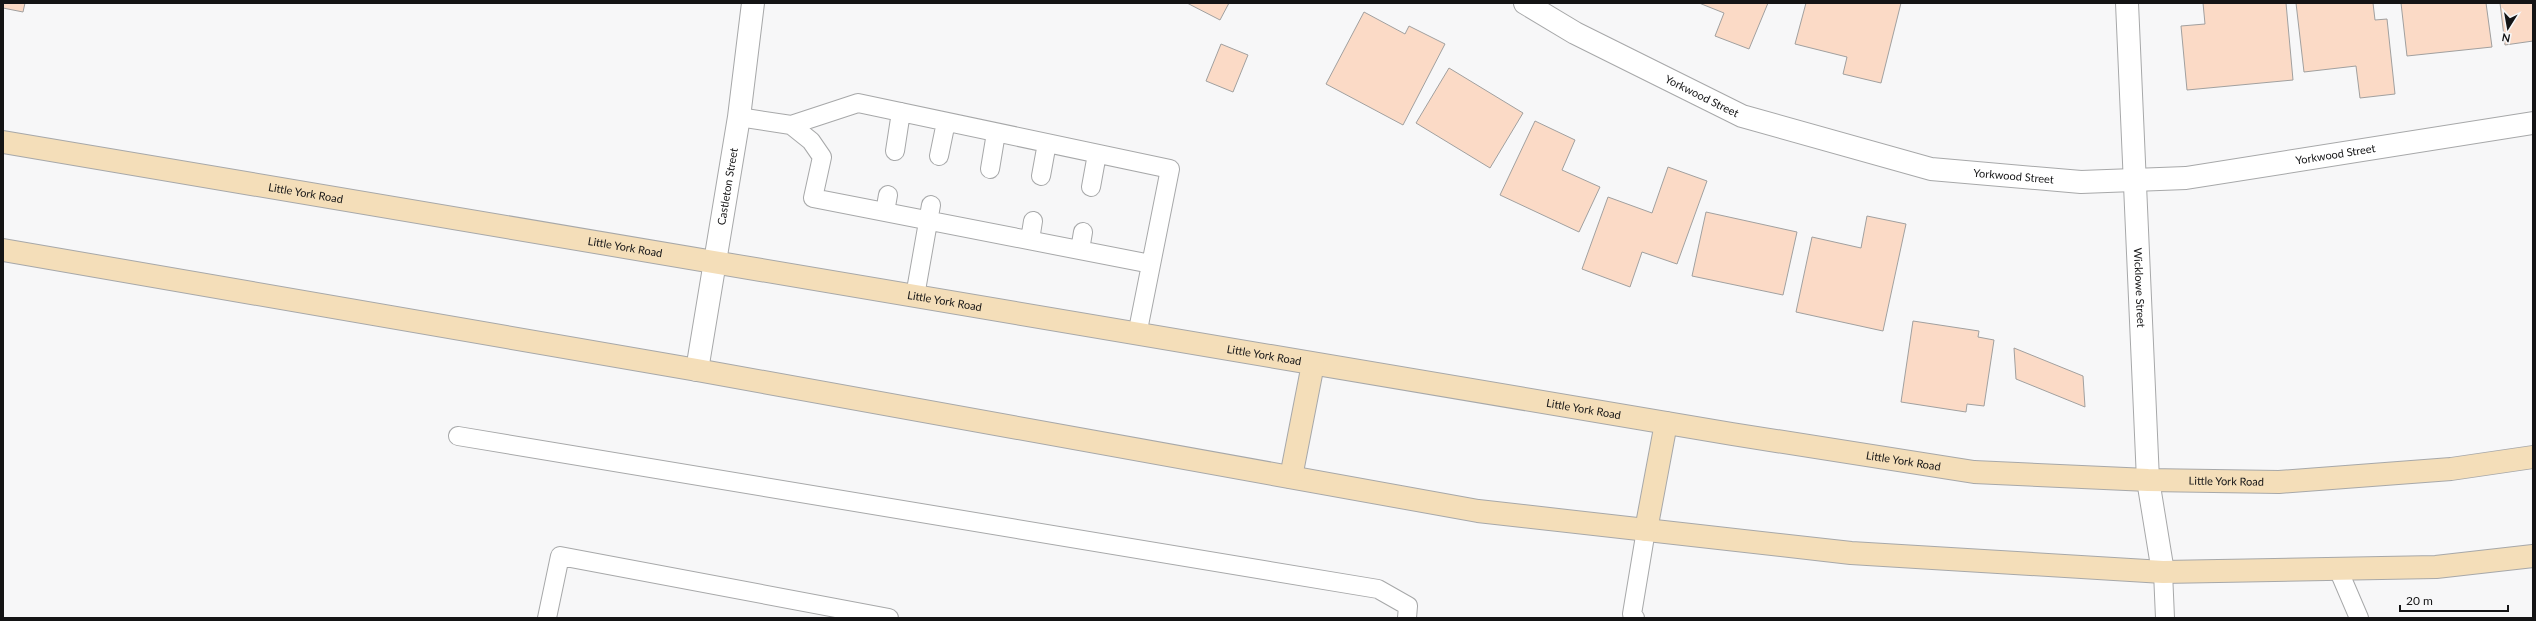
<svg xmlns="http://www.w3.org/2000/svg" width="2536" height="621" font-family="Lato,sans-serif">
<rect width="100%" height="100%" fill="#f7f7f8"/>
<path fill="#fbdac6" stroke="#a1a09f" d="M3,3H25L23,12L3,8Z
M1187,3H1229L1220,20Z
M1699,3H1768L1749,49L1715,36L1724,13Z
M1806,3H1901L1881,83L1843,74L1847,57L1795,44Z
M2203,3H2286L2293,80L2187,90L2181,26L2205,24Z
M2296,3H2373L2375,20L2387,19L2395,94L2360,98L2356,66L2304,72Z
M2401,3H2486L2492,47L2407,56Z
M2500,3H2533V41L2505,45Z
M1364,12L1405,34L1409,26L1445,44L1403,125L1326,84Z
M1221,44L1248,55L1233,92L1206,81Z
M1449,68L1523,113L1490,168L1416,123Z
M1535,121L1575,140L1562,170L1600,187L1579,232L1500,195Z
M1668,167L1707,181L1677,264L1642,252L1630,287L1582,269L1608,197L1652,213Z
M1706,212L1797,232L1783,295L1692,276Z
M1867,216L1906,224L1883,331L1796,312L1812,237L1861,248Z
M1913,321L1979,331L1978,337L1994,340L1984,406L1967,404L1966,412L1901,402Z
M2014,348L2083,376L2085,407L2016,379Z"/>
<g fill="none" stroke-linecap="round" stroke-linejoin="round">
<g stroke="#a7a8a9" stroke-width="20">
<path id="lane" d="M739,117L791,125L858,103L1170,169L1137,335
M791,125L811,141L822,157L813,198L1151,264
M895,151L901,112
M939,156L946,122
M990,169L996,133
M1041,176L1047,143
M1091,187L1097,154
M885,212L888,195
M1030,240L1033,221
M1080,250L1083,232
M915,296L931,205
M458,436L1378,589L1408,606L1407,618
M2338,569L2359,618
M2163,572L2165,618
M547,618L560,556L889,618
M1635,618L1632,614L1646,530"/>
</g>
<g stroke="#a7a8a9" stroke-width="24">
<g id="street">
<path id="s1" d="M1525,3L1575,33L1742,116L1931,169L2081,182L2186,178L2533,123"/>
<path id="s2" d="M2127,3L2148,480L2163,572"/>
<path id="s3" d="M697,370L739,117L753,3"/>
</g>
</g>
<g stroke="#a7a8a9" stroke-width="24">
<g id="secondary">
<path id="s4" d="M3,142L1732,434L1974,472L2148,480L2279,482L2451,469L2533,457"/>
<path d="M3,250L697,370L1478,511L1851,553L2163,572L2436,567L2533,556"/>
<path d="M1291,477L1313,364"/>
<path d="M1646,530L1666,423"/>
</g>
</g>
<use href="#lane" stroke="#fff" stroke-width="18"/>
<use href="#street" stroke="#fff" stroke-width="22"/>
<use href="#secondary" stroke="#f4deb9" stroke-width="22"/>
</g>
<g text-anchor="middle" stroke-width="3" stroke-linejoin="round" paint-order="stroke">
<g font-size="11" fill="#141415" stroke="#f7f7f8">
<text dy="4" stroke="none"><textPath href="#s1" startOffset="200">Yorkwood Street</textPath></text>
<text dy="4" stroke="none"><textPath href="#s1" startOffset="848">Yorkwood Street</textPath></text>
<text dy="4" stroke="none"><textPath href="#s1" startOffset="524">Yorkwood Street</textPath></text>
<text dy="4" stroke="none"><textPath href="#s3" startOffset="186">Castleton Street</textPath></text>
<text dy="4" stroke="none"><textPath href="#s4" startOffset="307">Little York Road</textPath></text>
<text dy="4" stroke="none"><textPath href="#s4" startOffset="631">Little York Road</textPath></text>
<text dy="4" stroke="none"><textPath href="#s2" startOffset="285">Wicklowe Street</textPath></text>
<text dy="4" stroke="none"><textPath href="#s4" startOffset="955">Little York Road</textPath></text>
<text dy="4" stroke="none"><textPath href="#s4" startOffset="1279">Little York Road</textPath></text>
<text dy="4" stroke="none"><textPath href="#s4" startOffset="1603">Little York Road</textPath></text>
<text dy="4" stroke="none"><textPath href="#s4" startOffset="1927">Little York Road</textPath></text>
<text dy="4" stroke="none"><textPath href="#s4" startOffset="2251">Little York Road</textPath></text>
</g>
</g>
<rect width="2536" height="621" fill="none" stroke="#141415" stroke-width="8"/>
<g transform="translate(2508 28) rotate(191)" stroke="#f7f7f8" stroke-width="3" paint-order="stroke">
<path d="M0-3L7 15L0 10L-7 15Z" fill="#141415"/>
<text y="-6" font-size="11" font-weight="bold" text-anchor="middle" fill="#141415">N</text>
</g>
<path d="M2400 605v6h108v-6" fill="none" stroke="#141415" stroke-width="2"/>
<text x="2406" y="605" font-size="12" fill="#141415" stroke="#f7f7f8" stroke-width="3" paint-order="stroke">20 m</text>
</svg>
